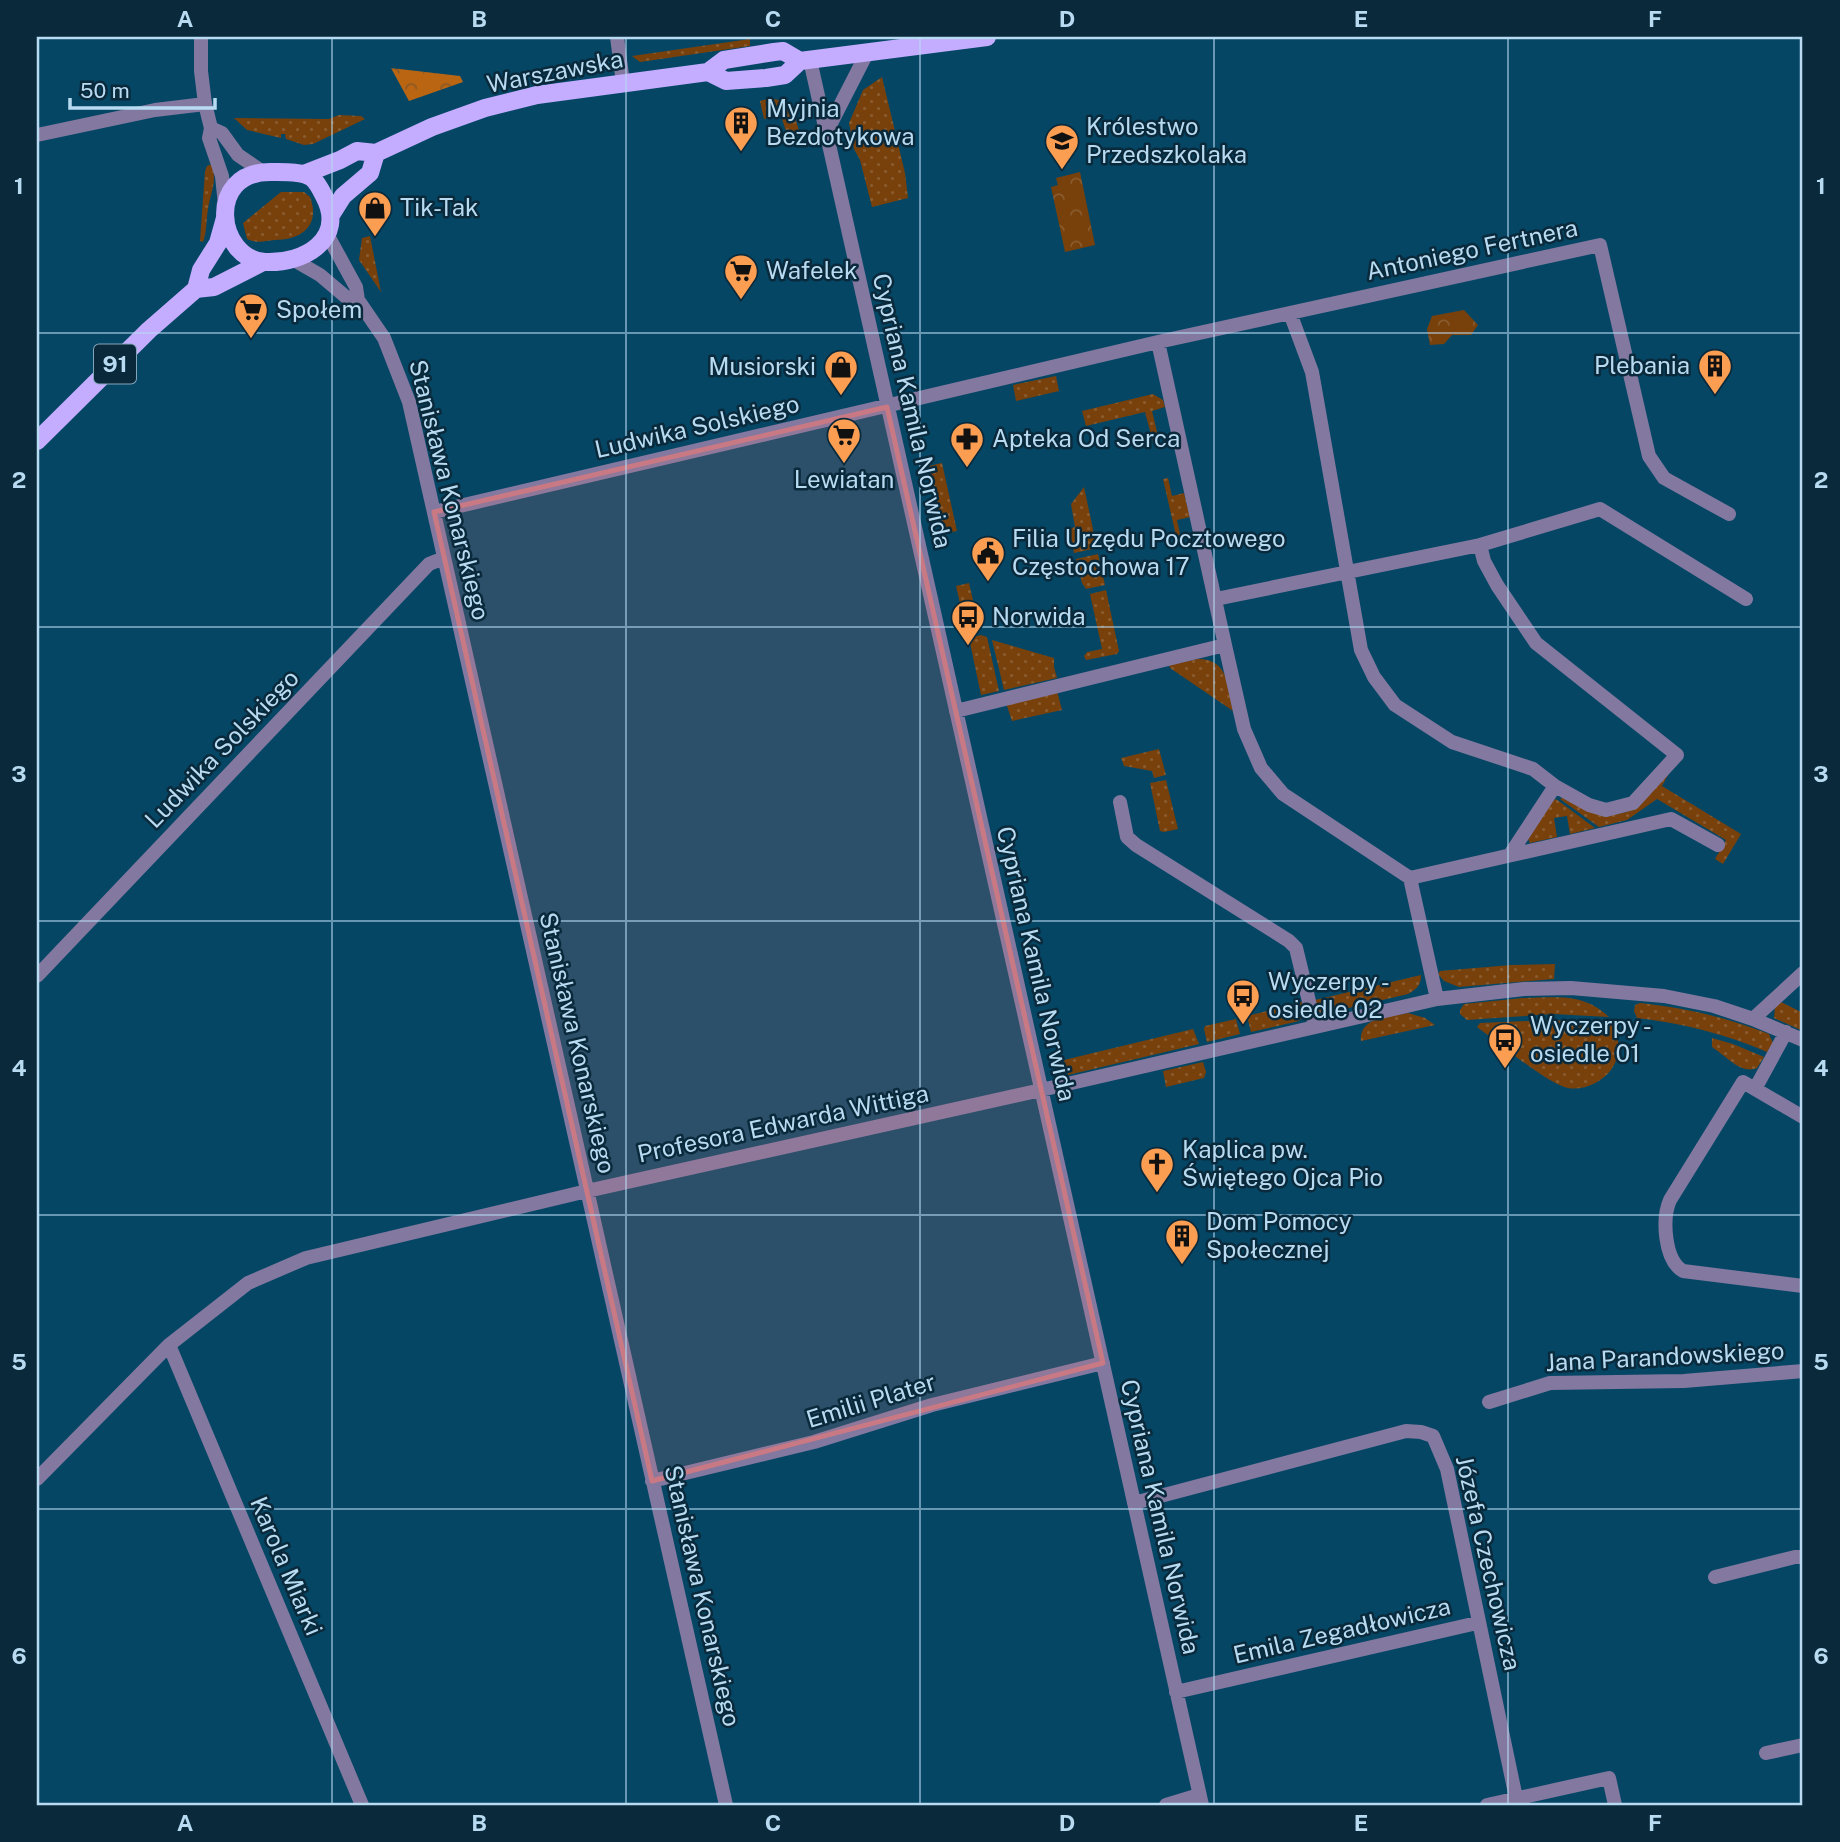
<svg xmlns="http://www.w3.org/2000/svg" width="1840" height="1842" font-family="'Public Sans',sans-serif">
<defs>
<pattern id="grass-dots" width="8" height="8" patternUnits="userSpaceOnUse" patternTransform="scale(1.75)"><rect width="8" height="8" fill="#78400a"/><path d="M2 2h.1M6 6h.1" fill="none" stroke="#895b2e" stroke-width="1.8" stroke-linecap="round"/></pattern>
<pattern id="forest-crowns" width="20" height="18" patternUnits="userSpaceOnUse" patternTransform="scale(1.75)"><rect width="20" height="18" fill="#b96511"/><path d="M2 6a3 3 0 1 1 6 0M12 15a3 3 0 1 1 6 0" fill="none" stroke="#8c5925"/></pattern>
<pattern id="park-crowns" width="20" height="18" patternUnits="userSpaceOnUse" patternTransform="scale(1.75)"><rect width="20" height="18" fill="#78400a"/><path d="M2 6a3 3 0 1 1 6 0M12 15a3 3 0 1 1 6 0" fill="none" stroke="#895b2e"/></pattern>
</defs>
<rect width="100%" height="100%" fill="#054665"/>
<path fill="url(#grass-dots)" d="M750,39V46L640,62L632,56Z
M882,77L905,173L908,198L872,207L860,160L854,149L849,123L863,90Z
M770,98L783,101L792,107L800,134L786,131L781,116L764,119L760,101Z
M339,115L361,116L365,119L313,144L304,145L286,139L285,134H281V138L247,130L234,118L329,119Z
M212,164C217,184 211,190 208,209C206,220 207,231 203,242L200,241L205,171L207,166Z
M281,192H304L310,197C321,226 301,240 275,240C264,241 258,244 247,239L243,223Z
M370,236L381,292L359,260L362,238Z
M1056,376L1059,391L1016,401L1013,385Z
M1153,394L1163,400L1165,407L1152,411L1159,440L1153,442L1145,412L1086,426L1082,411Z
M942,463L957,531L944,534L929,466Z
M1168,478L1172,496L1184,493L1190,517L1177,520L1181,539L1177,540L1163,479Z
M1084,487L1097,548L1074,553L1069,529L1075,527L1071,504Z
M1098,554L1105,585L1086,589L1082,583L1076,559Z
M969,583L979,626L966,629L956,586Z
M1106,590L1119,651L1117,654L1086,660L1084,656L1087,652L1102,649L1090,594Z
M981,635L987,637L999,691L981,695L969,638Z
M992,640L1054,658V667L1057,678L1004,690Z
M1198,659C1229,659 1228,687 1233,711L1170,668L1169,665Z
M1057,691L1062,710L1012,721L1006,703Z
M1159,749L1166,775L1154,778L1152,771L1124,766L1121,758Z
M1666,775H1668L1662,786L1741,834L1723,864L1715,859L1726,840L1657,799L1627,820L1599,827L1560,799L1564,797C1587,808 1606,821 1631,810Z
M1166,780L1178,829L1164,832L1160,831L1150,783Z
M1556,799L1595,828L1570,834L1567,816L1554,818L1557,837L1530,843L1528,839L1550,803Z
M1555,964L1554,979L1459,987L1444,981L1438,974L1440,971L1511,965Z
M1421,975C1421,985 1417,989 1408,994L1323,1014L1317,1011L1315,1000Z
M1523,998C1557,998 1582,992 1609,1017L1553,1014L1467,1020L1460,1014V1010L1464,1004Z
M1302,1002L1305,1013L1299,1021L1251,1032L1247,1016Z
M1781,1002L1803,1013V1031L1774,1018L1775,1007Z
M1640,1003C1687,1008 1725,1017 1769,1034L1773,1043L1767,1052C1725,1034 1683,1023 1637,1018L1634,1011L1635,1005Z
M1408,1013L1425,1018L1435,1025L1361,1041C1359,1017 1389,1017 1408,1013Z
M1236,1019L1240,1034L1207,1042L1204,1029L1205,1026Z
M1552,1020L1613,1023C1620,1038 1621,1056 1611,1070C1602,1082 1583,1091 1568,1088C1549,1085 1495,1040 1477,1027L1480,1023Z
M1193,1029L1199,1044L1068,1075L1064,1060Z
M1712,1038L1733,1044L1764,1057L1757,1068C1741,1075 1725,1055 1712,1047Z
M1203,1062L1206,1072L1204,1078L1166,1087L1163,1071Z"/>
<path fill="url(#forest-crowns)" d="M391,68L460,76L463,82L409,101Z"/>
<path fill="url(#park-crowns)" d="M1080,172L1095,245L1065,252L1051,187L1058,185L1056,178Z
M1464,310L1478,325L1471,335H1452L1444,344L1430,345L1427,329L1432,316Z"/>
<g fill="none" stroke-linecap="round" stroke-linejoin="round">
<path stroke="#8378a0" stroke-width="14" d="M617,37L623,83
M810,60L1202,1805
M826,133L867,53
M37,135L155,110L205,104
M327,234L356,287L358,300L384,338L409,402L726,1805
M294,260L320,275L346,297L358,300
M1290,313L1312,372L1361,650L1374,677L1395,705L1452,742L1533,769L1555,786L1589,805L1606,810L1633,803L1677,755L1536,643L1497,585L1484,561L1480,545
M434,512L1158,342L1600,245L1649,456L1664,478L1729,514
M1216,599L1480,545L1600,509L1746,599
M1225,645L1244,729L1261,768L1283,794L1410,878L1437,999
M956,711L1225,645L1158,342
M1120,802L1127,837L1136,845L1289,941L1296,948L1315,1026
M1511,853L1555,786
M1410,878L1671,819L1718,845
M37,976L429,564L444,558
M1753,1019L1803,973
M1755,1089L1786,1032
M1803,1117L1743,1082L1670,1200C1662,1218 1664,1260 1683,1271L1803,1286
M169,1345L362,1805
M1489,1402L1550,1383L1684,1381L1803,1371
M37,1479L169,1345L248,1283L306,1258L587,1191L1041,1090L1437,999L1524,989L1571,988L1664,996L1714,1006L1753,1019L1803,1040
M652,1481L814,1442L932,1405L1103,1363
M1134,1503L1406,1431L1421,1432L1433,1436L1447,1469L1516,1798
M1715,1577L1795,1557H1803
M1176,1692L1477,1623
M1766,1753L1803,1745
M1166,1805L1199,1795
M1487,1805L1609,1778L1615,1805"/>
<path stroke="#8378a0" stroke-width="14" d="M201,37V71L205,104L211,128L209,138L222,176L225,205
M211,128L222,133L238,155L263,172"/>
<path stroke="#c4acfe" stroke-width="18" d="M800,61L987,37
M708,72L726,81L766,78L785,75L800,61
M270,172C282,172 303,171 312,178C317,182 321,190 324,196C347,239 304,264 265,262C217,259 205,172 270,172Z
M304,174L340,160L357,151L376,153L432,127L485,108L537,95L708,72L724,60L774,52L783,51L800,61
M331,215L343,196L370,173L376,153
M196,289L214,287L263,262
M37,441L149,330L196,289L201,270L218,243L225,218"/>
</g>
<path fill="#c87983" fill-opacity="0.2" stroke="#c87983" stroke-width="5" stroke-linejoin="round" d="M887,407L1103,1363L652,1481L434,512Z"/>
<path fill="none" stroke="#b8dbf2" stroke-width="2" stroke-opacity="0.55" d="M332,37V1805M626,37V1805M920,37V1805M1214,37V1805M1508,37V1805M37,333H1803M37,627H1803M37,921H1803M37,1215H1803M37,1509H1803"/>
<defs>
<g id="building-pin" transform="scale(1.75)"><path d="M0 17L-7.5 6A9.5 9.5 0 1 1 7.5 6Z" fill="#fc9e52" stroke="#0a2a3c"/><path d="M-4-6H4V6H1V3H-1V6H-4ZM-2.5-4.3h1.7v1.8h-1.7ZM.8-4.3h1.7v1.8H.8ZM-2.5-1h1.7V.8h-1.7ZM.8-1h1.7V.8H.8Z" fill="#111"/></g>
<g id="school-pin" transform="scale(1.75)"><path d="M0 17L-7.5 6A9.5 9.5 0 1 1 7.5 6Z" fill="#fc9e52" stroke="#0a2a3c"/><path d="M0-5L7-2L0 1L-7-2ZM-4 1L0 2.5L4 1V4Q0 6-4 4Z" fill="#111"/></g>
<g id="shop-pin" transform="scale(1.75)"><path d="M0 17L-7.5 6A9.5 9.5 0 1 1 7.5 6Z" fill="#fc9e52" stroke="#0a2a3c"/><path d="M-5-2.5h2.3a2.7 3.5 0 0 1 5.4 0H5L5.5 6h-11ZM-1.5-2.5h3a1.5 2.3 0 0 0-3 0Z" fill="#111"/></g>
<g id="supermarket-pin" transform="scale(1.75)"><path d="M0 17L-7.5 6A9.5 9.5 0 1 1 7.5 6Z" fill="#fc9e52" stroke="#0a2a3c"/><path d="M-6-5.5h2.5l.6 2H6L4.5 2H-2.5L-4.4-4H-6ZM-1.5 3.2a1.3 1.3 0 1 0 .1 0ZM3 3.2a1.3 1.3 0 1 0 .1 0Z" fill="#111"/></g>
<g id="pharmacy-pin" transform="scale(1.75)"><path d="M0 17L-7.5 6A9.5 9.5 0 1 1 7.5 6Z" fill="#fc9e52" stroke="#0a2a3c"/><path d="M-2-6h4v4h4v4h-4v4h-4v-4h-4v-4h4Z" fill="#111"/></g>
<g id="civic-pin" transform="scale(1.75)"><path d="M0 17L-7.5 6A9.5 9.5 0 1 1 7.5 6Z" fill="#fc9e52" stroke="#0a2a3c"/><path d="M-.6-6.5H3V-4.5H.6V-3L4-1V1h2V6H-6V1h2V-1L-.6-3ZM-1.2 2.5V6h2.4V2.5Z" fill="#111"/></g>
<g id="bus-pin" transform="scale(1.75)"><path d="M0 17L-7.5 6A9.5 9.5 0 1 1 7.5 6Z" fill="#fc9e52" stroke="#0a2a3c"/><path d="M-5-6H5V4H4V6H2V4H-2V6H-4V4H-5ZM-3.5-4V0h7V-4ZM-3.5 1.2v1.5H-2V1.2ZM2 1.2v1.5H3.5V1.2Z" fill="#111"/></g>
<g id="church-pin" transform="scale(1.75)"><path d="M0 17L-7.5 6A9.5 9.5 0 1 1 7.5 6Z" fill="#fc9e52" stroke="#0a2a3c"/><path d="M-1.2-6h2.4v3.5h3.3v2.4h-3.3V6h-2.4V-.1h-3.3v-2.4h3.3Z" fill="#111"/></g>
</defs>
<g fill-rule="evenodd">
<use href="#building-pin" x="741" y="123"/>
<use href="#school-pin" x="1062" y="141"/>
<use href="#shop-pin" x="375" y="208"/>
<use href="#supermarket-pin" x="741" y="271"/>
<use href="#supermarket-pin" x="251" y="310"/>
<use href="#building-pin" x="1715" y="366"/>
<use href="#shop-pin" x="841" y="367"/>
<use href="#supermarket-pin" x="844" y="435"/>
<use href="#pharmacy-pin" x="967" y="439"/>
<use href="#civic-pin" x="988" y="553"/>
<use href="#bus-pin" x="968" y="617"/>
<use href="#bus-pin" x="1243" y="996"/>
<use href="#bus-pin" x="1505" y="1040"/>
<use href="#church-pin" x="1157" y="1164"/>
<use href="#building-pin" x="1182" y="1236"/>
</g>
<g text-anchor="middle" stroke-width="5" stroke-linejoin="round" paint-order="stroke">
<rect fill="#0a2a3c" stroke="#84a6bb" stroke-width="2" x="94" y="344.5" width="42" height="39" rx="5"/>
<g font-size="23" font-weight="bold" fill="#b8dbf2">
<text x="115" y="372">91</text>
</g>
<g font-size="24" fill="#b8dbf2" stroke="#0a2a3c">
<text transform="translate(555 72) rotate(-11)" y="8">Warszawska</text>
<text transform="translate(1472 250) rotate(-12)" y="8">Antoniego Fertnera</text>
<text transform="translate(912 411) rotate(77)" y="8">Cypriana Kamila Norwida</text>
<text transform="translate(697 427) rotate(-13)" y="8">Ludwika Solskiego</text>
<text transform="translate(449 490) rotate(76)" y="8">Stanisława Konarskiego</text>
<text transform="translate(222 749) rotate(-46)" y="8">Ludwika Solskiego</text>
<text transform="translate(1036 964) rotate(77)" y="8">Cypriana Kamila Norwida</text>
<text transform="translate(577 1043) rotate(77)" y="8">Stanisława Konarskiego</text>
<text transform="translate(783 1124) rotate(-12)" y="8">Profesora Edwarda Wittiga</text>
<text transform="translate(1665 1357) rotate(-3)" y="8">Jana Parandowskiego</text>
<text transform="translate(871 1401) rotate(-17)" y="8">Emilii Plater</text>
<text transform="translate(1160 1517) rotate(77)" y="8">Cypriana Kamila Norwida</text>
<text transform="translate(1488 1563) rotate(77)" y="8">Józefa Czechowicza</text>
<text transform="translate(286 1566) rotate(67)" y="8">Karola Miarki</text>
<text transform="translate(702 1596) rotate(77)" y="8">Stanisława Konarskiego</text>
<text transform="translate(1342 1631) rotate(-13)" y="8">Emila Zegadłowicza</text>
</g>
<g font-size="24" fill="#b8dbf2" stroke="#0a2a3c" text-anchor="start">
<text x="766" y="117">Myjnia<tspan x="766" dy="28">Bezdotykowa</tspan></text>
<text x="1086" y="135">Królestwo<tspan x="1086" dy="28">Przedszkolaka</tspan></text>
<text x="400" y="216">Tik-Tak</text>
<text x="766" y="279">Wafelek</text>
<text x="276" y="318">Społem</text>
<text x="1690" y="374" text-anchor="end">Plebania</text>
<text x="816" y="375" text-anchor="end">Musiorski</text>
<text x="992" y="447">Apteka Od Serca</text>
<text x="844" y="488" text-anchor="middle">Lewiatan</text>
<text x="1012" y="547">Filia Urzędu Pocztowego<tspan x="1012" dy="28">Częstochowa 17</tspan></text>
<text x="992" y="625">Norwida</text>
<text x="1268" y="990">Wyczerpy -<tspan x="1268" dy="28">osiedle 02</tspan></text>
<text x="1530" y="1034">Wyczerpy -<tspan x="1530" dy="28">osiedle 01</tspan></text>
<text x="1182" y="1158">Kaplica pw.<tspan x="1182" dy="28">Świętego Ojca Pio</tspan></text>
<text x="1206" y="1230">Dom Pomocy<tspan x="1206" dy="28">Społecznej</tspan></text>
</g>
</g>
<rect width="1840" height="1842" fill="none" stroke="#0a2a3c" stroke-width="77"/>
<path d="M70 98v10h145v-10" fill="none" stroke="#b8dbf2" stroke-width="3.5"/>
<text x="80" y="98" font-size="21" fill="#b8dbf2" stroke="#0a2a3c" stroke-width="5" paint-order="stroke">50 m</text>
<rect x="38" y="38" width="1763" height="1766" fill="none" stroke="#b8dbf2" stroke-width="2.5"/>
<g font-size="23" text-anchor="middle" font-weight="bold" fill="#b8dbf2">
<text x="185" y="27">A</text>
<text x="479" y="27">B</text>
<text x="773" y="27">C</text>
<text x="1067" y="27">D</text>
<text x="1361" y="27">E</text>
<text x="1655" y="27">F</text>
<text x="19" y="194">1</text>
<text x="1821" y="194">1</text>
<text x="19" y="488">2</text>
<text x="1821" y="488">2</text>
<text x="19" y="782">3</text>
<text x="1821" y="782">3</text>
<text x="19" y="1076">4</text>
<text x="1821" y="1076">4</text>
<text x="19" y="1370">5</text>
<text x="1821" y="1370">5</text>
<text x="19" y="1664">6</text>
<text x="1821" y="1664">6</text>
<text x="185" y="1831">A</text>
<text x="479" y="1831">B</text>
<text x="773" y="1831">C</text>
<text x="1067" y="1831">D</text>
<text x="1361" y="1831">E</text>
<text x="1655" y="1831">F</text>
</g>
</svg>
